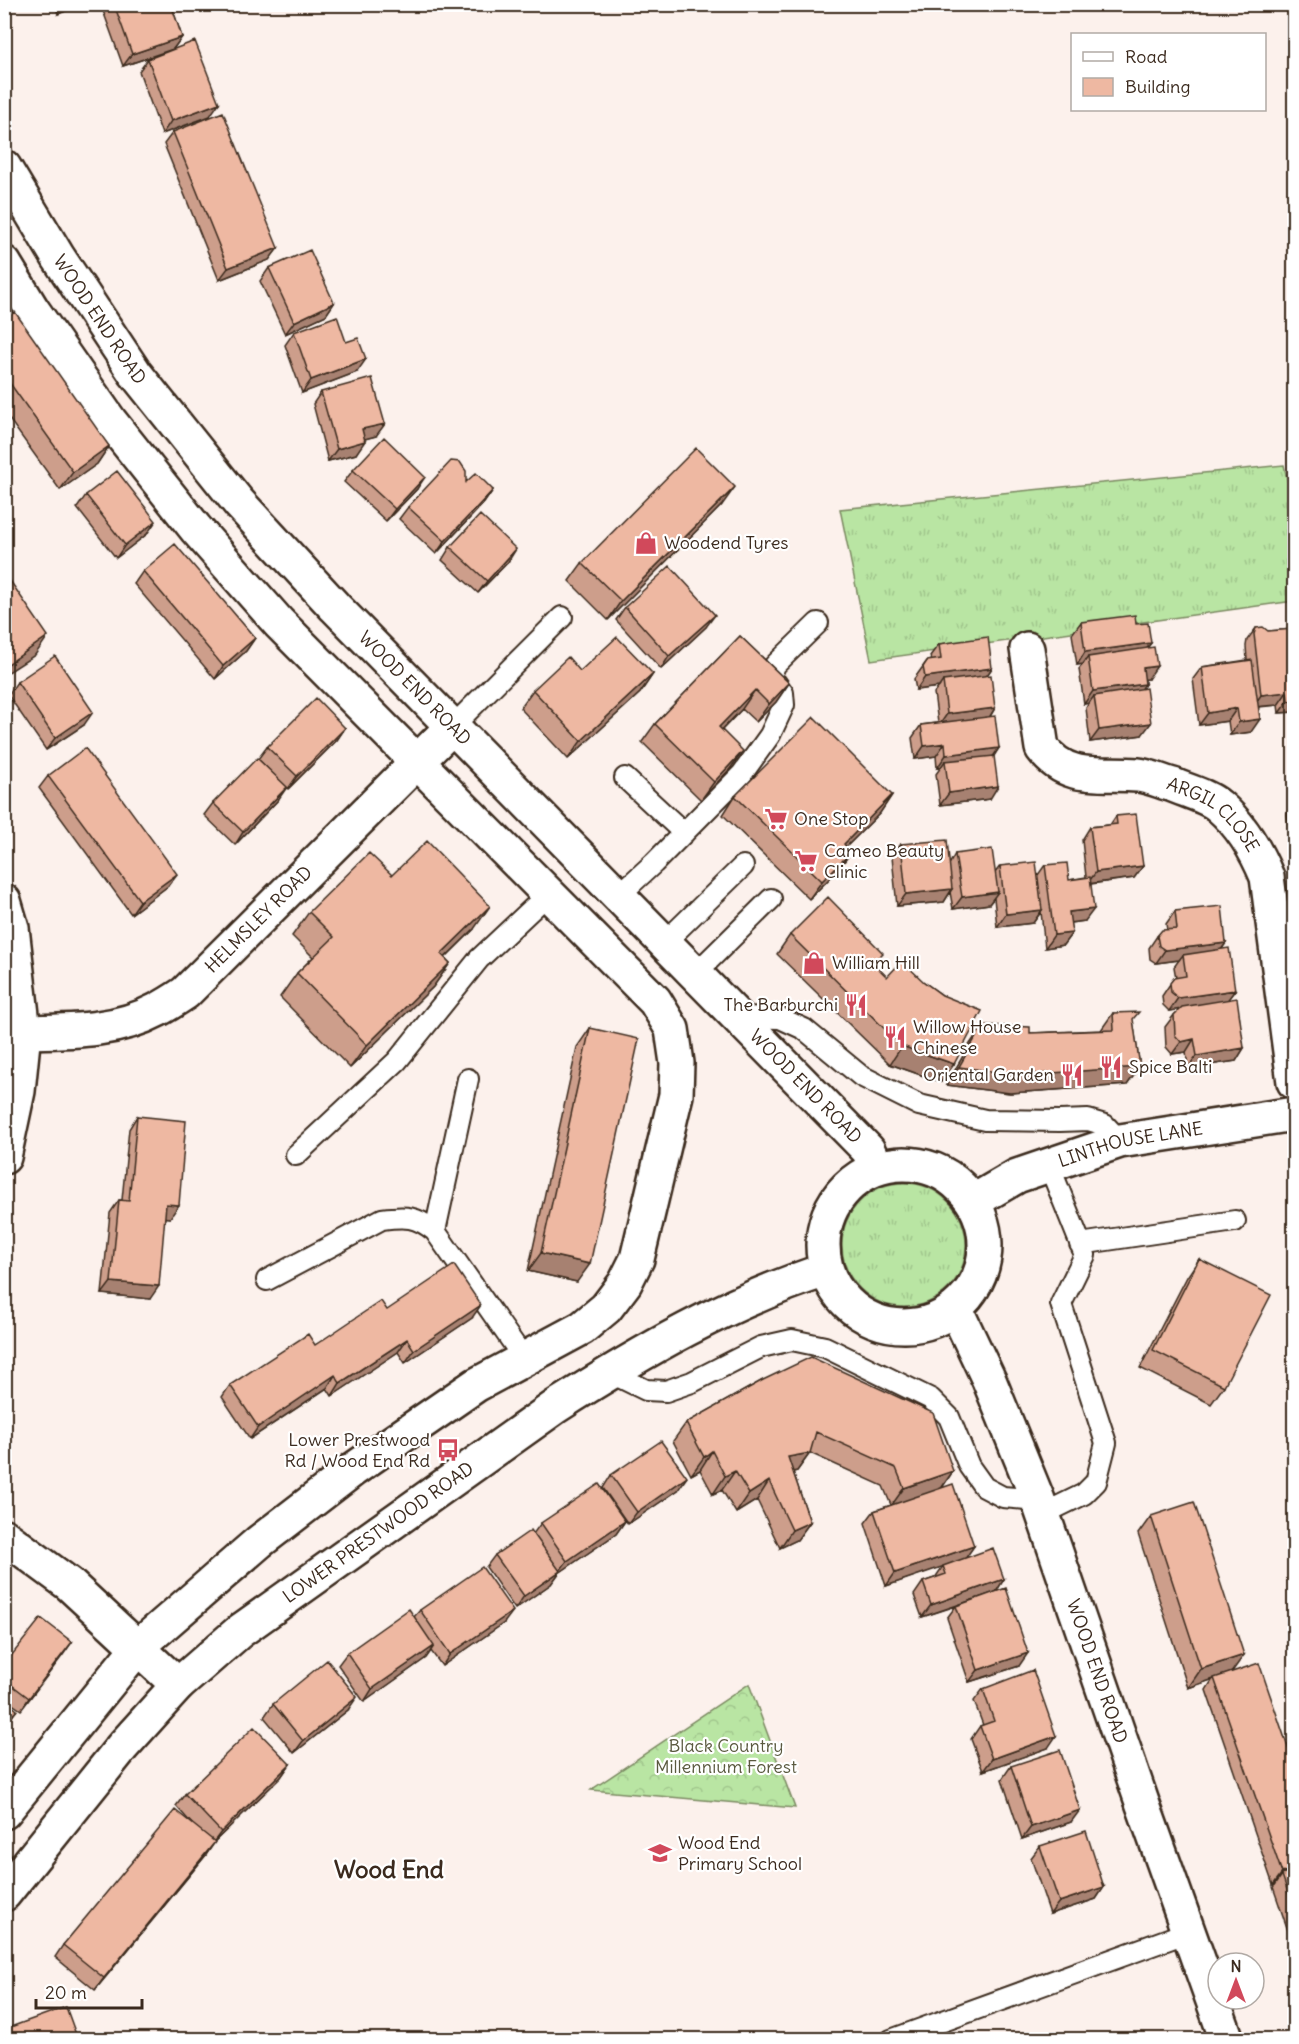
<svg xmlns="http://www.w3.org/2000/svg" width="1299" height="2044" font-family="Delius,sans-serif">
<defs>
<pattern id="grass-tufts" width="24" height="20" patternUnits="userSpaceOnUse" patternTransform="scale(1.5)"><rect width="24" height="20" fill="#b9e5a3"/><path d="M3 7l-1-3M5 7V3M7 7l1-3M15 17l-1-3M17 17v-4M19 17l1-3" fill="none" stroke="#a0c58c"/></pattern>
<pattern id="forest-crowns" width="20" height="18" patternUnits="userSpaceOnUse" patternTransform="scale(1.5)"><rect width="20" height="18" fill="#b9e5a3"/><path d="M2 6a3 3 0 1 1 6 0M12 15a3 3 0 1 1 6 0" fill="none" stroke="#a0c58c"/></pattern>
</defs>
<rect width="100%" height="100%" fill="#fcf1ec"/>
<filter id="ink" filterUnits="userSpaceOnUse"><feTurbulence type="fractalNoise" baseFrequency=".0167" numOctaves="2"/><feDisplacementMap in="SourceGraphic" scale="12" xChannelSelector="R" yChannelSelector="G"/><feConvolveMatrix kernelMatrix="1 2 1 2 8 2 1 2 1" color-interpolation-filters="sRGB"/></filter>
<g filter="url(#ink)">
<path fill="url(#grass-tufts)" stroke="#7a8860" stroke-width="1.5" d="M1284,465L1294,510V601L871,660L840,509Z
M842 1245a62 62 0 1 1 124 0a62 62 0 1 1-124 0Z"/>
<path fill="url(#forest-crowns)" stroke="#7a8860" stroke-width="1.5" d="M749,1684L795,1808L591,1790Z"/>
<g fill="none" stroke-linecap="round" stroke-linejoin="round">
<g stroke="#3b2a1e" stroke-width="24">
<path id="lane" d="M453,726L562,617
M625,778L684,833
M619,895L654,863L742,774L770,735L784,705L783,693L771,676L775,665L818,623
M665,942L743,866
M696,973L771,899
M738,1017L780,1018L804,1029L861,1076L919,1105L985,1120L1060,1121L1088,1120L1105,1125L1120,1141
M296,1155L397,1061L479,959L548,894
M435,1231L468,1079
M1080,1244L1235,1221
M267,1280L382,1219C406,1216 416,1216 435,1231L525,1360
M609,1372L646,1390L666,1391L692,1382L761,1347L792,1340L825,1347L931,1399L949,1417L969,1466L984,1487L1003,1497L1038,1500
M1043,1514L1084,1494L1096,1482L1106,1443L1061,1304L1085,1255L1049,1165
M891,2040L1188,1932"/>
</g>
<g stroke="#3b2a1e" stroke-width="38">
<g id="street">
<path d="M4,263L32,309L110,421L196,529L279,623L655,1001L672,1029L677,1063L676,1095L637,1259L625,1283L606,1308L582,1328L476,1385L354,1469L259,1542L139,1646L4,1812"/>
<path id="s1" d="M1027,649L1042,748C1067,782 1100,772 1138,775C1149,776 1162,782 1173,785C1187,791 1207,796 1219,806C1241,825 1256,850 1267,877L1294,1082"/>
<path d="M4,901L12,928L24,1032L18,1091L4,1157"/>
<path id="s2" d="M24,1032C69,1031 116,1032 157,1010C167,1005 176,999 185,993L453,726"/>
<path d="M4,1536L69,1584L178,1685"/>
</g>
</g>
<g stroke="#3b2a1e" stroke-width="38">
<g id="secondary">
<path id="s3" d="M4,167L58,257L135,373L239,503L335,607L868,1150L876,1167"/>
<circle cx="904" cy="1245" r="81"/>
<path id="s4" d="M974,1201L1017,1176L1120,1141L1294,1114"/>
<path id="s5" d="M956,1310L989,1380L1038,1500L1143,1805L1227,2040"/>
<path id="s6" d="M4,1894L122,1747L178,1685L240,1631L555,1407C641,1352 729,1301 826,1270"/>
</g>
</g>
<use href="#lane" stroke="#fff" stroke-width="20"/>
<use href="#street" stroke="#fff" stroke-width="33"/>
<use href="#secondary" stroke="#fff" stroke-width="33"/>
</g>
<path fill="#cd9e8b" stroke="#3b2a1e" stroke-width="1.5" d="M55,4H84L58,14Z
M105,4H171L182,37L173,49L210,116L162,134L139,71L148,59L168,51L123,66L102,8Z
M173,132L278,248L269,260L219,280L164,144Z
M269,268L334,303L326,315L285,334L260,281Z
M4,319L109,446L97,464L60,490L4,412Z
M294,332L357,372L302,393L285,345Z
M321,392L376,436L364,439L356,454L328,461L313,404Z
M353,470L417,489L386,521L344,482Z
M466,482L493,490L484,503L436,554L399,519L408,507Z
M86,495L147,534L116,558L77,508Z
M722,505L608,620L569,581L582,563Z
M450,547L508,562L478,593L442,560Z
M143,571L255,638L246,651L215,679L134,584Z
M625,607L706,627L661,669L616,620Z
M1081,622L1136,624L1151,643L1147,648L1148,679H1145V684L1142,689V735L1090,742L1086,708L1089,703L1084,704L1079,669L1083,664L1077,665L1072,634Z
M1294,626V712L1279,713L1278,705L1259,707L1251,732L1230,735L1228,721L1199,725L1193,679L1202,667L1247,660L1246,646L1247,640L1256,628L1268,631L1293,629Z
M740,636L789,683L776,702L756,722L742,709L722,730L730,769L701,800L642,742L655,724Z
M939,644L992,668L987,675L995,708L990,717L999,748L994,756L990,799L940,805L936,774L941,767L937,768L936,756L915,759L912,738L921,725L938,723L934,693L939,687L916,690L914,679L927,661L931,660L930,656Z
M580,671L653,674L640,693L568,759L520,708L533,690Z
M17,682L84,725L46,750L8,695Z
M345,728L337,740L288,789L258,759L267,747Z
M48,776L168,886L131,914L39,788Z
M892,795L880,813L846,847L851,852L838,870L809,899L723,815L735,796Z
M278,800L235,845L204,815L213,803Z
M1294,803V858L1292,859L1287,814Z
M1116,816L1143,866L1134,878L1091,884L1085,921L1070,923L1072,933L1063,945L1045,948L1041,912L1033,923L997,927L994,898L989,904L953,909L950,892L944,902L897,906L892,857L901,844L950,863L955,854L995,873L1000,866L1038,875L1045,865L1069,880L1086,877L1082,840L1090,827L1110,825Z
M392,875L474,929L445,958L450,963L433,987L350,1068L280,997L297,973L313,957L292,936L309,912Z
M1175,911L1226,943L1222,949L1235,990L1228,999L1244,1048L1236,1061L1188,1068L1186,1052L1172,1054L1166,1047L1165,1027L1174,1015L1180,1009L1169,1011L1163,1005L1162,996L1174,978H1176L1174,967L1179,960L1156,963L1150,959L1149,948L1157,936L1167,930L1166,924Z
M790,935L875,965L887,977L924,982L942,995L954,1064L941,1082L890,1064L777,954Z
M1113,1013L1133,1021L1140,1067L1127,1085L1010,1093L946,1085L970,1044L983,1025L1030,1033L1101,1030Z
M590,1028L577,1282L528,1271L577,1047Z
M137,1116L170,1218L165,1217L150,1299L102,1294L110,1213L119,1200H122L129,1129Z
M1199,1259L1224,1386L1211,1404L1140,1368L1187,1277Z
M387,1310L472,1318L405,1363L398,1352L332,1396L327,1388L250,1439L222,1397L230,1385L315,1345Z
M763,1380L953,1471L942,1488L974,1546L965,1558L1004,1579L996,1592L1019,1666L969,1682L947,1618L956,1606L922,1617L914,1595L923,1582L935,1578L943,1566L948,1564L886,1586L865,1523L874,1511L891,1505L883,1486L810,1453L797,1471L793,1472L810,1522L797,1540L780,1548L757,1500L736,1513L722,1490L713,1494L700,1470L691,1475L673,1441L686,1423Z
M611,1475L678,1490L628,1524L603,1488Z
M1151,1516L1233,1672L1294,1765V1948L1273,1887L1275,1885H1273L1206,1690L1213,1679L1188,1688L1138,1534Z
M625,1521L616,1534L559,1573L551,1584L515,1609L486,1567L495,1555L533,1534L541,1523Z
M420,1610L504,1623L442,1666L431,1651L426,1658L364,1702L338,1665L347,1653L414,1617Z
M72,1642L21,1710L4,1698V1665Z
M983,1689L1048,1748L983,1771L971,1739L980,1726L983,1725L974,1701Z
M273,1704L348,1710L294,1753L264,1717Z
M290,1764L281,1777L214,1842L206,1855L95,1990L55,1957L63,1945L192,1824L176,1806L185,1794Z
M1011,1766L1071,1822L1022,1839L1002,1779Z
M1040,1846L1104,1887L1096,1899L1050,1914L1031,1858Z
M5,2029L78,2040H4Z"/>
<path fill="#a78171" stroke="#3b2a1e" stroke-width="1.5" d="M64,4H84L58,14Z
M182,37L173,49L123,66L132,54Z
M219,103L210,116L162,134L171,121Z
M278,248L269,260L219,280L228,268Z
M334,303L326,315L285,334L294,322Z
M366,359L357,372L302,393L311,380Z
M385,424L376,436L353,442L362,429Z
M365,441L356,454L328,461L337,449Z
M109,446L97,464L60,490L73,472Z
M425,477L417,489L386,521L395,509Z
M735,487L722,505L608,620L621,601Z
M493,490L484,503L436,554L445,541Z
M156,521L147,534L116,558L125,545Z
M516,549L508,562L478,593L487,581Z
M715,615L706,627L661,669L669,656Z
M48,636L35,655L4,675L5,666Z
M255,638L246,651L215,679L223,666Z
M1151,643L1142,655L1088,657L1083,664L1077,665L1085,652Z
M1157,666L1148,679L1134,680L1143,668Z
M992,668L983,681H943L939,687L916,690L925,677Z
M653,674L640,693L568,759L581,741Z
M789,683L776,702L756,722L769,704Z
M1145,684L1136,697L1094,696L1089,703L1084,704L1093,691Z
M755,690L742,709L706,746L719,727Z
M1287,692L1278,705L1253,707L1261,695Z
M1294,700V712L1279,713L1288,701Z
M995,708L987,721L938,727L947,714Z
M1237,708L1228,721L1199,725L1208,713Z
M93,712L84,725L46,750L55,738Z
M1260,719L1251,732L1230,735L1239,722Z
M1151,723L1142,735L1090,742L1099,730Z
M345,728L337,740L288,789L297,776Z
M945,743L936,756L915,759L924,746Z
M999,748L990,761H945L941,767L937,768L946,755Z
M743,751L730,769L701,800L714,782Z
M998,786L990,799L940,805L949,793Z
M287,787L278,800L235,845L243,832Z
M892,795L880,813L831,862L844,844Z
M851,852L838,870L809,899L822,881Z
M1143,866L1134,878L1087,884L1096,872Z
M177,874L168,886L131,914L140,901Z
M952,889L944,902L897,906L906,894Z
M998,892L989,904L953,909L962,897Z
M490,906L474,929L424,978L441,954Z
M1094,909L1085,921L1060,924L1069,912Z
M1042,910L1033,923L997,927L1006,914Z
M1072,933L1063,945L1045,948L1054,935Z
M1226,943L1217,955H1183L1179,960L1156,963L1165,950Z
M450,963L433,987L350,1068L367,1045Z
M1235,990L1226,1002L1169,1011L1178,998Z
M1194,1039L1186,1052L1172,1054L1181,1042Z
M902,1046L954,1064L941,1082L890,1064Z
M1244,1048L1236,1061L1188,1068L1197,1056Z
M959,1067H1140L1127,1085L1010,1093L946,1085Z
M166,1204L179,1205L170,1218L158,1217Z
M541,1253L590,1264L577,1282L528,1271Z
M111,1282L159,1286L150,1299L102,1294Z
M481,1305L472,1318L405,1363L414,1350Z
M407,1339L398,1352L332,1396L340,1383Z
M335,1375L327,1388L250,1439L258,1427Z
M712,1451L700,1470L691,1475L704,1457Z
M810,1453L797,1471L775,1476L788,1457Z
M735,1471L722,1490L713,1494L725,1476Z
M953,1471L940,1490L891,1506L904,1488Z
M687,1477L678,1490L628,1524L637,1512Z
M769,1481L757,1500L736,1513L749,1494Z
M625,1521L616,1534L559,1573L551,1584L515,1609L524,1596L559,1572L567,1561Z
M810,1522L797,1540L780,1548L792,1530Z
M974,1546L965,1559L886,1586L895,1573Z
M1004,1579L996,1592L922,1617L931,1605Z
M513,1611L504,1623L442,1666L450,1654Z
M72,1642L63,1655L21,1710L29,1698Z
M434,1646L426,1658L364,1702L372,1689Z
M1028,1653L1019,1666L969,1682L978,1670Z
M1244,1655L1231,1673L1188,1688L1201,1669Z
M357,1697L348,1710L294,1753L303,1741Z
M17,1710L8,1722L4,1726V1724Z
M1056,1736L1048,1748L983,1771L992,1759Z
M290,1764L281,1777L212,1844L221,1832Z
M1080,1810L1071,1822L1022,1839L1031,1827Z
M215,1842L206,1855L95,1990L104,1978Z
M1294,1869V1878L1282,1875L1275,1885H1273L1282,1873Z
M1104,1887L1096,1899L1050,1914L1059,1902Z"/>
<path fill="#eeb8a2" stroke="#3b2a1e" stroke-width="1.5" d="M114,4H171L182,37L132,54Z
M195,41L219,103L171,121L148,59Z
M223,112L278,248L228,268L173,132Z
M310,250L334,303L294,322L269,268Z
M15,312L109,446L73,472L4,375V319Z
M337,316L346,342L358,338L366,359L311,380L294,332Z
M372,378L385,424L362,429L365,441L337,449L321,392Z
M384,437L425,477L395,509L353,470Z
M696,448L735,487L621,601L582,563Z
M451,461L460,462L466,471V482L476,473L493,490L445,541L408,507Z
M117,471L156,521L125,545L86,495Z
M480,515L516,549L487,581L450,547Z
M175,544L255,638L223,666L143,571Z
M670,566L715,615L669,656L625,607Z
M4,572L48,636L5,666L4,665Z
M1135,615L1136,624L1148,623L1151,643L1085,652L1081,622Z
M1263,627L1268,631L1294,629V700L1288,701L1287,692L1261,695L1254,634L1256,628Z
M740,636L789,683L769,704L755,690L719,727L743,751L714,782L655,724Z
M617,637L653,674L581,741L533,690L568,657L580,671Z
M988,637L992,668L925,677L923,667L927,661L941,659L939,644Z
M1154,647L1157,666L1143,668L1145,684L1093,691L1088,657Z
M55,656L93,712L55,738L17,682Z
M1252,660L1260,719L1239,722L1237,708L1208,713L1202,667Z
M991,675L995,708L947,714L943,681Z
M1146,688L1151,723L1099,730L1094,696Z
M316,698L345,728L297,776L267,747Z
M995,716L999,748L946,755L945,743L924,746L921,725Z
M814,717L892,795L844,844L851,852L822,881L735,796Z
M85,748L177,874L140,901L48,776Z
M994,756L998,786L949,793L945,761Z
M257,758L287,787L243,832L213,803Z
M1136,814L1143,866L1096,872L1090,827L1117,824L1116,816Z
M947,840L952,889L906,894L901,844Z
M427,841L490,906L441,954L450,963L367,1045L297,973L334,937L309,912L369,853L392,875Z
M992,849L998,892L962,897L955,854Z
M1036,862L1042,910L1006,914L1000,866Z
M1067,863L1069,880L1090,877L1094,909L1069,912L1072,933L1054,935L1045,865Z
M828,897L883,953L873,963L887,977L902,961L924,982L942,995L982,1011L954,1064L902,1046L790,935Z
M1222,906L1226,943L1165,950L1159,946L1157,936L1162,930L1177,929L1175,911Z
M1229,948L1235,990L1178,998L1171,992L1170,983L1174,978L1186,976L1183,955Z
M1237,998L1244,1048L1197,1056L1194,1039L1181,1042L1175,1035L1174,1015L1182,1007Z
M1139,1012L1133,1019L1140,1067L1022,1075L959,1067L983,1025L1030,1027V1033L1114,1030L1113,1013Z
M590,1028L639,1039L590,1264L541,1253Z
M137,1116L186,1121L179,1205L166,1204L159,1286L111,1282L119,1200L129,1201Z
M1199,1259L1271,1295L1224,1386L1153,1350Z
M454,1265L481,1305L414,1350L407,1339L340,1383L335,1375L258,1427L230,1385L308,1334L315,1345L381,1301L387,1310Z
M811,1357L933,1413L953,1471L904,1488L896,1468L816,1432L810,1453L788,1457L810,1522L792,1530L769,1481L749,1494L735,1471L725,1476L712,1451L704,1457L686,1423L763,1380Z
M661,1441L687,1477L637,1512L611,1475Z
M599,1484L625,1521L567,1561L541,1523Z
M953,1484L974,1546L895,1573L874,1511Z
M1194,1502L1244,1655L1201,1669L1151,1516Z
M531,1530L560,1571L524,1596L495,1555Z
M993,1548L1004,1579L931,1605L923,1582L946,1574L943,1566Z
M482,1567L513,1611L450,1654L420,1610Z
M1006,1588L1028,1653L978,1670L956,1606Z
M409,1609L434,1646L372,1689L347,1653Z
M41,1618L72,1642L29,1698L4,1679V1665Z
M327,1660L357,1697L303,1741L273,1704Z
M1259,1663L1294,1765V1869L1282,1873L1214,1678Z
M1033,1670L1056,1736L992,1759L980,1726L994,1721L983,1689Z
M4,1699L17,1710L4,1724Z
M254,1727L290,1764L221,1832L185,1794Z
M1060,1750L1080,1810L1031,1827L1011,1766Z
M175,1810L215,1842L104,1978L63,1945Z
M1086,1831L1104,1887L1059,1902L1040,1846Z
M1294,1870V1910L1282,1875Z
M66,2007L78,2040H9L5,2029Z
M806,2034L808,2040H787Z"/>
</g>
<defs>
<g id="shop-bare" transform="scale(1.8)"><path d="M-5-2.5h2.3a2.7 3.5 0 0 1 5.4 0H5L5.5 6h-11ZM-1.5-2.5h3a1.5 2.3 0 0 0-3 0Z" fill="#d1495b" stroke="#fff" stroke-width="2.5" paint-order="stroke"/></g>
<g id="supermarket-bare" transform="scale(1.8)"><path d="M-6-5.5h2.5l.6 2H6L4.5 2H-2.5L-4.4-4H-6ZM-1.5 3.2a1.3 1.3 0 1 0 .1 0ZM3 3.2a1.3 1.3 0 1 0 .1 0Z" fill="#d1495b" stroke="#fff" stroke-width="2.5" paint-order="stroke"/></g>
<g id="restaurant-bare" transform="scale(1.8)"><path d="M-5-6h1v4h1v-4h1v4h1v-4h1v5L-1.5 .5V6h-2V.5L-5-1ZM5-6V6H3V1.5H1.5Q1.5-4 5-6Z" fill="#d1495b" stroke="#fff" stroke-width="2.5" paint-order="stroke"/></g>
<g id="bus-bare" transform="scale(1.8)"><path d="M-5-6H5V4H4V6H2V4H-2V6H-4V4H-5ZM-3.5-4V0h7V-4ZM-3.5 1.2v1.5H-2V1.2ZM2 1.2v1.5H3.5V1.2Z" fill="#d1495b" stroke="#fff" stroke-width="2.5" paint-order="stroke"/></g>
<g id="school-bare" transform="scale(1.8)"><path d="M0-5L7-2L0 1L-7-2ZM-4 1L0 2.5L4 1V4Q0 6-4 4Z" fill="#d1495b" stroke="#fff" stroke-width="2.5" paint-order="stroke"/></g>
</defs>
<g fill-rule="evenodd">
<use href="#shop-bare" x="646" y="543"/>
<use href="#supermarket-bare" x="776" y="819"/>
<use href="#supermarket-bare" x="806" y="861"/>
<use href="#shop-bare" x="814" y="963"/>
<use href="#restaurant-bare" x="856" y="1005"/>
<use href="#restaurant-bare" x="895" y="1037"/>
<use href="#restaurant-bare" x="1111" y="1067"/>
<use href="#restaurant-bare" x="1072" y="1075"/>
<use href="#bus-bare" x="448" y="1450"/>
<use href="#school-bare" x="660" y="1853"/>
</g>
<g text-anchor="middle" stroke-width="4.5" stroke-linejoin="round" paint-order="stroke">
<g font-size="18" fill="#3b2a1e" stroke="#fff">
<text dy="6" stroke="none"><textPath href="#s3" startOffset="180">WOOD END ROAD</textPath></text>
<text dy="6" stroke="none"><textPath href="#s3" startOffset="666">WOOD END ROAD</textPath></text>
<text dy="6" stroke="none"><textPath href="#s1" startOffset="292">ARGIL CLOSE</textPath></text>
<text dy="6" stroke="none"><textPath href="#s2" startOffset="273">HELMSLEY ROAD</textPath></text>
<text dy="6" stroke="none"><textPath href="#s3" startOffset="1224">WOOD END ROAD</textPath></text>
<text dy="6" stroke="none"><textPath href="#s4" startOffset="168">LINTHOUSE LANE</textPath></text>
<text dy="6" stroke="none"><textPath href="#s6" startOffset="524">LOWER PRESTWOOD ROAD</textPath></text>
<text dy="6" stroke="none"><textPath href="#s5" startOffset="388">WOOD END ROAD</textPath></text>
</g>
<g font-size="18" fill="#3b2a1e" stroke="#fff" text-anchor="start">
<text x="664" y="549">Woodend Tyres</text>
<text x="794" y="825">One Stop</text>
<text x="824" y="857">Cameo Beauty<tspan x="824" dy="21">Clinic</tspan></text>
<text x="832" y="969">William Hill</text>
<text x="838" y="1011" text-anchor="end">The Barburchi</text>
<text x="913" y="1033">Willow House<tspan x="913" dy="21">Chinese</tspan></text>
<text x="1129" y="1073">Spice Balti</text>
<text x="1054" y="1081" text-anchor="end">Oriental Garden</text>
<text x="430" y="1446" text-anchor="end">Lower Prestwood<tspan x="430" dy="21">Rd / Wood End Rd</tspan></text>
<text x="678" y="1849">Wood End<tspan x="678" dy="21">Primary School</tspan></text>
</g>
<g font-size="18" fill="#5a593f" stroke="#fff">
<text x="726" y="1752">Black Country<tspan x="726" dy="21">Millennium Forest</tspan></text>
</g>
<g font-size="24" font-weight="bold" fill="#3b2a1e" stroke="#fff">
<text x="389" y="1878">Wood End</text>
</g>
</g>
<rect width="1299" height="2044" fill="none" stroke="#fff" stroke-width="24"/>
<rect x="12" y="12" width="1275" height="2020" fill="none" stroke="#3b2a1e" stroke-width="2" filter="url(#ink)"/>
<rect x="1071" y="33" width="195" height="78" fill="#ffffff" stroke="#b1aaa5" stroke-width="1.5"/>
<rect x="1083" y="52" width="30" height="9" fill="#ffffff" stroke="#b1aaa5" stroke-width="1.5"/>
<text x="1125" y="63" font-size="18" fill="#3b2a1e">Road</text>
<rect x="1083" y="78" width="30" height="18" fill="#eeb8a2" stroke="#b1aaa5" stroke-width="1.5"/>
<text x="1125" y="93" font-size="18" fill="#3b2a1e">Building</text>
<g transform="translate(1236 1981)"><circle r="28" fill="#ffffff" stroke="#b1aaa5" stroke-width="1.5"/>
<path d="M0-4.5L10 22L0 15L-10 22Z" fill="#d1495b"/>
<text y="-9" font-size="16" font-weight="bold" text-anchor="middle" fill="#3b2a1e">N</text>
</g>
<path d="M36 1999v9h106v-9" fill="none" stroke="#3b2a1e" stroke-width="3"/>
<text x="45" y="1999" font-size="18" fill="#3b2a1e" stroke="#ffffff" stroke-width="4.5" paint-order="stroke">20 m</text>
</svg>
